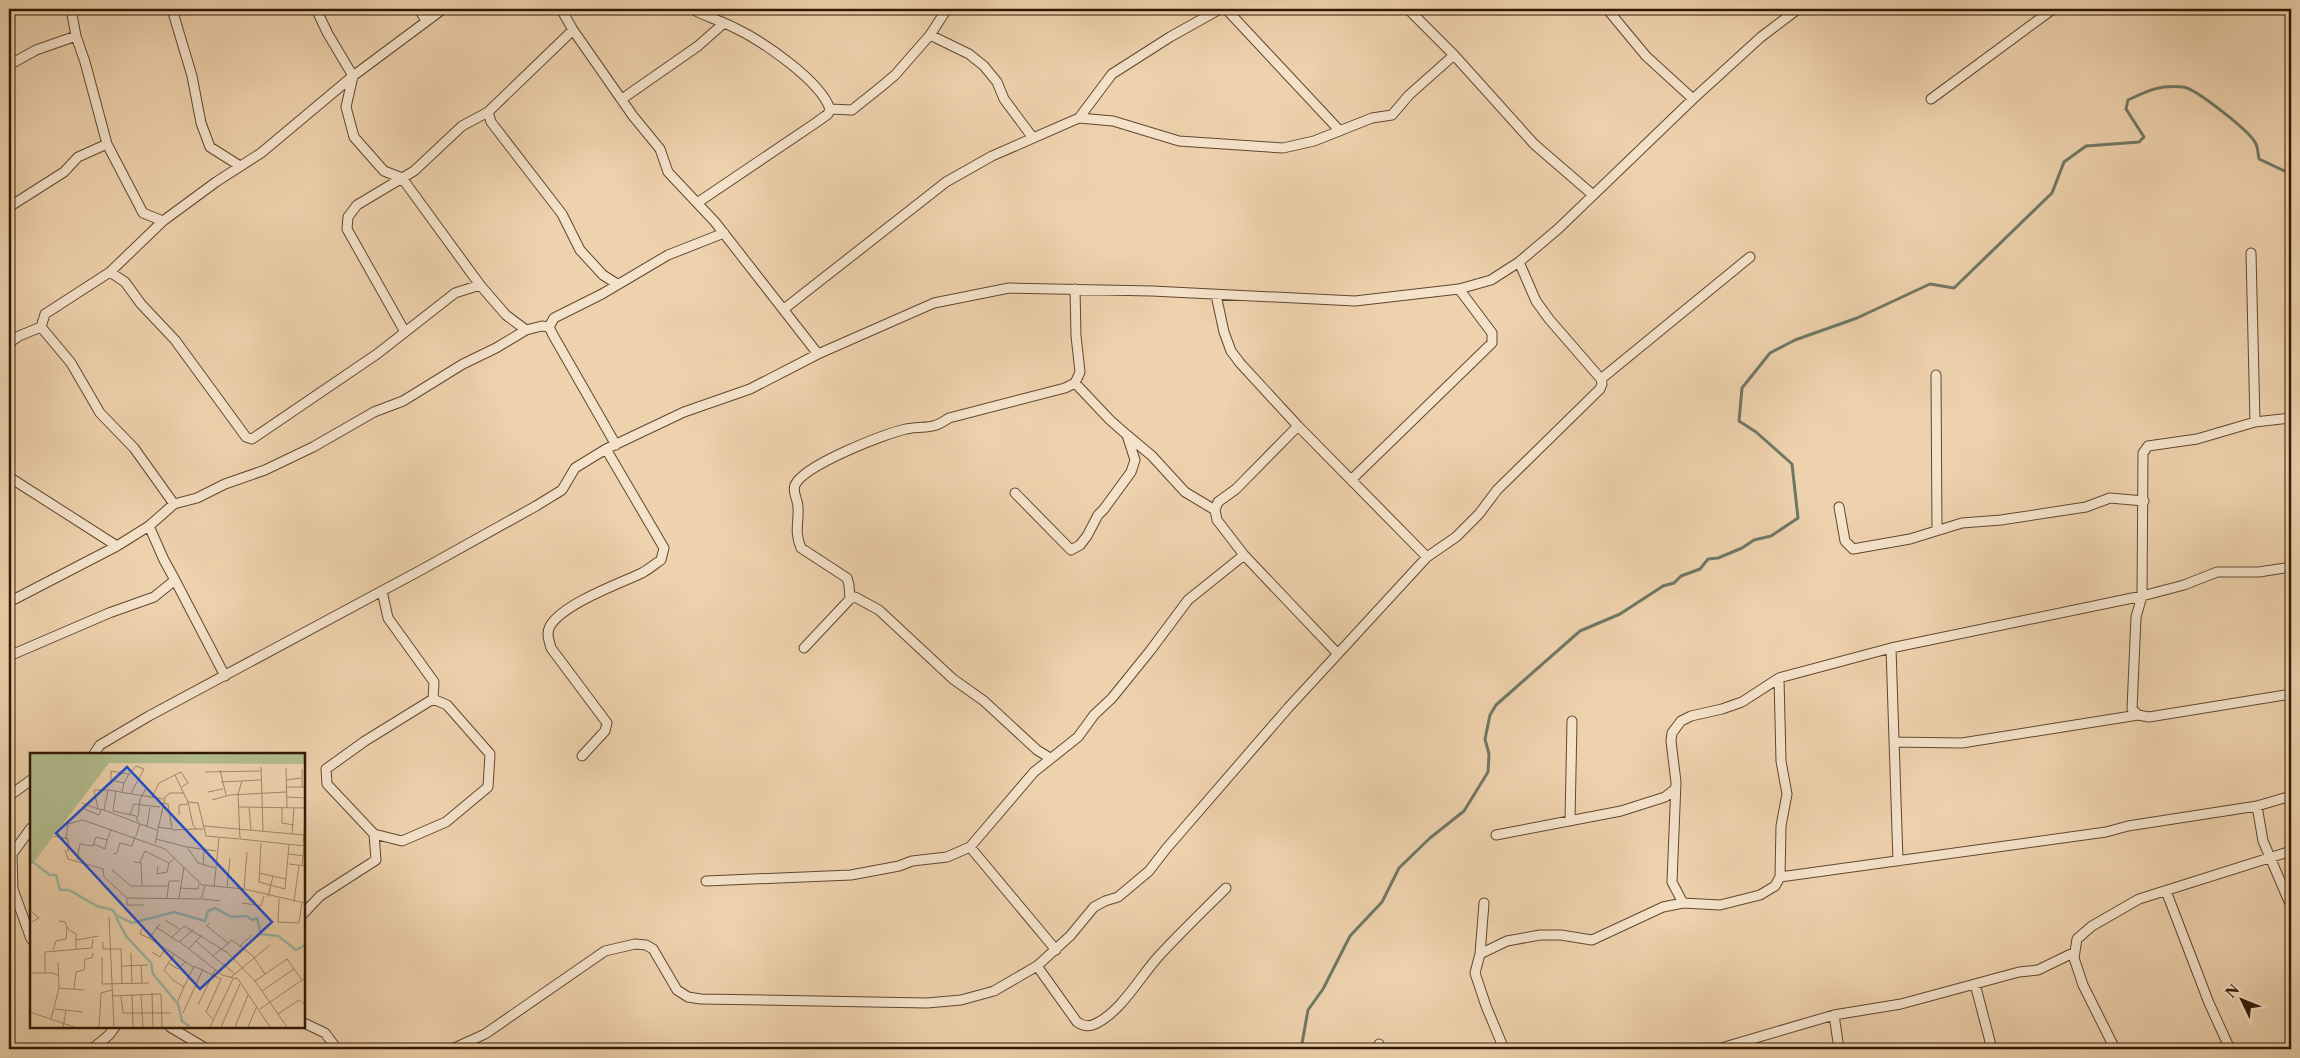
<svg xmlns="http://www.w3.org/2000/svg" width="2300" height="1058" font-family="'Libre Caslon Text',serif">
<rect width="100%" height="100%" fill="#eed2ad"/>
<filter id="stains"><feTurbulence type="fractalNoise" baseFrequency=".004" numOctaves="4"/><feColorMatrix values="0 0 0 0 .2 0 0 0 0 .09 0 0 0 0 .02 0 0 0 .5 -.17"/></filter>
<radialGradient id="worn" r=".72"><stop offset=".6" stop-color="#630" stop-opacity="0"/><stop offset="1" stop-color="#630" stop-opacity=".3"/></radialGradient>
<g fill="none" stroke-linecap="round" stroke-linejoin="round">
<path stroke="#707864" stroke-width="3" d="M1301,1049L1308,1010L1323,989L1350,936L1382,902L1399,868L1430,838L1464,811L1488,772L1489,754L1485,739L1490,715L1496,705L1580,631L1620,614L1663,586L1674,583L1681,576L1700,569L1708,559L1718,558L1742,548L1754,540L1771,536L1798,518L1792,464L1756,432L1739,421L1742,388L1770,353L1795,340L1857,318L1930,284L1954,288L2052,193L2064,162L2086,146L2139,142L2144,137L2126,109L2128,100C2149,90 2159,85 2183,87C2195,88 2251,132 2256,144C2258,148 2258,155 2259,159L2291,174"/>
<g stroke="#60472e" stroke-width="11">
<path id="minor" d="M71,9L76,36
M172,9L192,76L201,123L210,147L240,166
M316,9L328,34L353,76L346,107L354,137L384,171L402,178L480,285
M419,9L426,21
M443,9L353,76L261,153L216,182L163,221L110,272L45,314L41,327L71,363L100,413L134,448L174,504L197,498L225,484L265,470L313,447L374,412L403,401L463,364L496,348L526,330L542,326L549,327
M561,9L573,30L633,116L660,149L668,172L715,222L818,354
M692,9C706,17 720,20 735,28C762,41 820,80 830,109L828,114L817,122L697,203
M1226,9L1340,131
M1408,9L1454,55L1534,144L1593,195
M1607,9L1646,56L1693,99
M930,35L969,54L984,66L997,82L1004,99L1033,138
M9,65L36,50L76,36L85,62L107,144
M622,99L698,46L724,23
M1931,99L2053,9
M830,109L852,110L882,86L895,75L930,35L947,9
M488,112L491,122L562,214L580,250L603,275L617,284
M1079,118L1112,74L1170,37L1220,9
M9,207L64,172L78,157L107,144L143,213L163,221
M2251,253L2255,422
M110,272L125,282L141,304L175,340L246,437L252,439L377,354L455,293L480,285L506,315L526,330
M1216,295L1224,332L1231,351L1240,363L1298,426L1427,557
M784,309L946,182L992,156L1079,118L1113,121L1179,141L1283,148L1314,141L1372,118L1392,115L1409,95L1454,55
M405,332L347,229L348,217L357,205L414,171L462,126L488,112L573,30
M9,343L19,336L41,327
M1936,375L1937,530
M1601,379L1750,257
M2291,418L2255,422L2197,439L2148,446L2143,453L2142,596L2136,617L2132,709L2138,715L2149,717L2291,694
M1298,426L1236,489L1218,502L1215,510L1217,520L1244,555L1338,654
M1127,435L1152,456L1185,492L1215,510
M616,445L553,335L549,327L554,318L602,294L668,255L724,233
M9,477L117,546L149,526L174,504
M1351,480L1492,343V333L1459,289
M1015,493L1071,550L1080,545L1087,536L1098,515L1104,509L1131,472L1135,460L1127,435L1110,420L1075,383
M1839,507L1845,541L1853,549L1910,539L1962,523L2001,520L2086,507L2110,498L2144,501
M175,580L225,676
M850,599L849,585L847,578L801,548C794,531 799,524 798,507C798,499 792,493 795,485C804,465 884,434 906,429C926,425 930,431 949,418L1065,388L1075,383L1080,372L1076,336L1075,289
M9,602L117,546
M804,648L850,599L855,597L879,610L953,679L984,701L1037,750L1050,758
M1891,648L1898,861
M9,656L109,613L154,597L175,580L164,560L149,526
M1894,742L1962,743L2138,715
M94,754L100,745L149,716L421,570L536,506L562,490L575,468L606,449L684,412L750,389L818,354L934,303L1009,288L1152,291L1355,301L1459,289L1491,280L1519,262L1558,229L1693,99L1761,37L1798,9
M582,756L605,731L607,723L551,648C549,640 546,634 550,626C563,604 618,584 642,573C649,569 655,564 661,560L664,548L606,449
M9,796L31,780
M2257,806L2263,841L2291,906
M1570,821L1572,721
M31,828L12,854L13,889L31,939
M374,834L402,841L446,822L488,787L490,754L447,705L433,699
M1496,835L1621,811L1665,797L1675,789
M970,847L1056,950
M1780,877L2106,832L2128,826L2257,806L2291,796
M706,881L851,875L899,866L912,861L947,857L970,847L1034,772L1078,737L1094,715L1112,698L1150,651L1188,600L1244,555
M2166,891L2209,1003L2230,1049
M1484,903L1480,954L1475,973L1486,1006L1504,1049
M1683,903L1672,882L1676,782L1671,741L1672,733L1681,721L1691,716L1722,709L1742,702L1779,678L1891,648L2142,596L2184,585L2217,572H2259L2291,567
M304,913L320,896L376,860L374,834L327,784L326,769L365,741L433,699L434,682L388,618L382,591
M1480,954L1507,941L1540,935H1561L1592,940L1663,907L1683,903L1720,905L1760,895L1775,886L1780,877L1781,826L1787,794L1781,761L1779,678
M1037,966L1077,1022C1083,1026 1089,1027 1095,1024C1121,1012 1140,977 1158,957C1180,933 1203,911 1226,888
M1975,984L1992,1049
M1834,1015L1901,1004L2019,972L2038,970L2075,952
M304,1023L325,1033L337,1049
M170,1027L207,1049
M1379,1044L1381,1049
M92,1049L109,1035L115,1027
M452,1049L485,1034L605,951L635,944L646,945L653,949L677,990L688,997L701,999L927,1003L961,1000L994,991L1037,966L1070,936L1094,907L1105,901L1118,897L1149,871L1166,849L1288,708L1427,557L1456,537L1479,514L1497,490L1600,389L1602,384L1601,379L1549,319L1536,301L1519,262
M1659,1049L1721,1048L1834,1015L1839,1049
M2115,1049L2083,985L2074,958L2077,939L2092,926L2139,899L2291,851"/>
</g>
<use href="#minor" stroke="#f4e2ca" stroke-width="9"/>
</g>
<g transform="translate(30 753)">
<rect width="275" height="275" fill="#eed2ad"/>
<path d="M0,1H275V11L79,10L0,114Z" fill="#b2bd8f"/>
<path fill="none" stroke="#9bb8a5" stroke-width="2.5" d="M0,107L20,122H26L30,137H39L67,153L83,157L86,162L102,170L144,159L175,168L178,158L185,155L201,164L216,163L223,167L227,165L231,181L248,183L266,197L275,192M86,164L96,183L121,210L123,221L148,251L152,268L160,274"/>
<path fill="none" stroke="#a28869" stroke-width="1" d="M231,14L233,78M256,15L257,55M190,17L196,42M175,19L231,18M99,21L106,13L114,16L101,40M145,22L158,49L163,72L166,76H173M256,27L271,25M212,28L208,41L210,86L275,93M191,29L231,27M256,34H275M272,34V16M86,38L83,58L106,63L108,69M92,39L94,30L81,27V18L99,21L94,30M178,39L193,36M122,44L129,30L151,19L158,30L152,34M257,44L275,45M182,47L200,42L256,39M158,49L168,50L176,83L209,86M52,50L68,56M209,54L275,55M219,54L221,77M52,55L69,62L71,57M252,55V70L264,72M74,57L68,56L64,37H78M100,62L104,51L130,54M149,62V52L158,51M108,64L110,46L117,34M110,71L74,57L78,37L133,46M117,73L120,54M174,73L274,82M127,74L142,76L138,51L133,50M142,77L166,76M262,81L264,55M24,83L38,86V99M106,83L110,71L127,77M36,86L38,71L53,67L135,96L172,132L214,136L275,150M126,86L157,94L168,110L185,115M231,90L229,129L255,136L259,92M64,91L75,96L77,87M125,91L135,44L140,40H154M273,93L275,67M157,94L186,98M35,97L38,106L73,116L74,124L97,145L171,146L175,133M83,101L87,100L90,90L102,93L105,83M258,101L275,103M47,107L50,91L63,93L66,84L77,87L81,77M104,109L111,110L112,132M110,109L115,98L139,110M259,111L275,113M173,112L174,97M128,113L127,121L137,119L139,110L145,105M272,113L274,93M82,117L101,133H138M229,120L256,126M184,134L189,85M197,134L200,105M150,135L168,136L169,131M214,136L217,99M238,144L243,123M97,145V152H114M137,145L139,128H150M149,145L154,114M172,146L190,148M249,146L248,169L269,170L272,149M264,149L269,112M212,150L231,153L234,143M79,164L84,274M135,167L149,176M29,168L35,169L38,176L46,181V196M0,170L9,165L2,159M179,170L177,173L198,190M130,171L119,185L144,201L134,217L143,227L154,234L164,213L191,226M113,173L110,181L119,185M126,174L149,189L163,177M142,184L154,173L198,200L225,228L257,274M46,187L69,183M166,188L183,203M73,189V196H91L92,231M150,189L192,222L208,226L240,274M210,193L222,182M158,196L172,182M23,197L26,188L36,186L37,174M122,199L130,204L134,197M101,200L102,231M144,201L163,214M72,204V231L119,230M138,210L148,216L155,209M92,213L118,212M111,213L112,230M0,220H23L29,223M15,220V199L62,195L63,186M205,221L183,203L202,187L223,203L235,221M200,225L240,192M225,228L257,206L272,227M29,235L54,237M44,236L46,219L54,217L55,206L62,205L63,200M232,238L264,216M122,240L123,274M102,241L103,274M111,241L113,274M83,243L131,241L132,274M91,243L93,260M148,248L154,234M168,252L185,217M25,256L53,259M230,256L275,225M0,259L44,274M93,260H141M153,260L173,216M248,261L269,247L275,251M21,266L29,235L28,209M183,266L176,259L191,226M33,274L36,258M69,274L71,240L82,237M180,274L203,226M191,274L210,231M205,274L218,242M218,274L227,253"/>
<path fill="#1d4ed8" fill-opacity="0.15" stroke="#1d4ed8" stroke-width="2.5" d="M97,14L242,169L170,236L26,80Z"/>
<rect width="275" height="275" fill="none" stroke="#301903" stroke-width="2.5"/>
</g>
<rect width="2300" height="1058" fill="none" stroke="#eed2ad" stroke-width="30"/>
<rect x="10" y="10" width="2280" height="1038" fill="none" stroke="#301903" stroke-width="2.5"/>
<rect x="15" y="15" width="2270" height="1028" fill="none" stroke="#301903"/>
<g transform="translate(2242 1000) rotate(313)" stroke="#f4e2ca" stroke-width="4" paint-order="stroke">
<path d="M0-4L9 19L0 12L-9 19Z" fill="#301903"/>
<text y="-8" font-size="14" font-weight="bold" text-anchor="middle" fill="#301903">N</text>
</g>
<rect width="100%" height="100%" filter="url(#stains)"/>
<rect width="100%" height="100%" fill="url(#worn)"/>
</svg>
